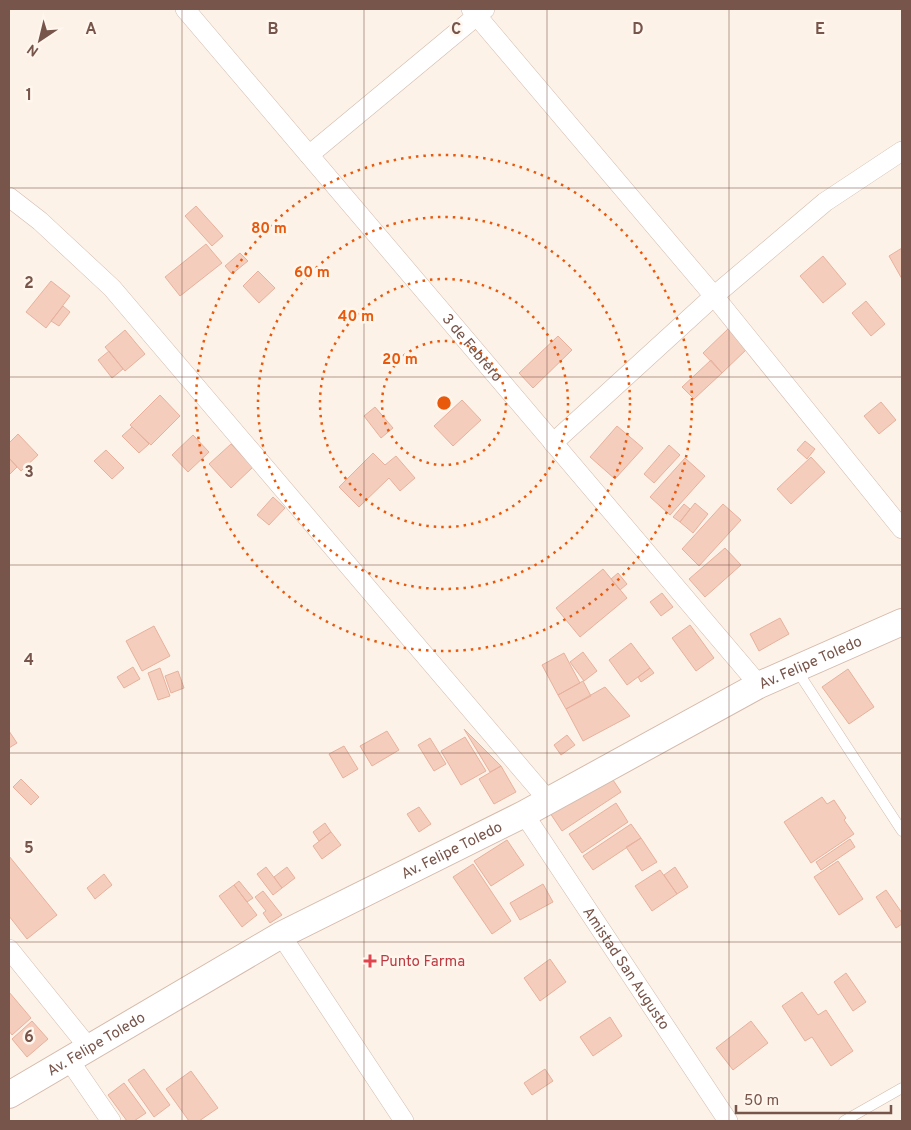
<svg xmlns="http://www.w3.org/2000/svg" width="911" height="1130" font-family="Overpass,sans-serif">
<rect width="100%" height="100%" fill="#fdf2e7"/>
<path fill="#f4cdbd" stroke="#e7b19d" d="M196,206L223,236L212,246L185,216Z
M206,244L222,263L180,296L165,277Z
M902,248V279L889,256Z
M240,253L248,261L232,274L225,266Z
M823,256L846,284L823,303L800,276Z
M258,271L275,288L259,303L243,286Z
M51,281L70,296L46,328L26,312Z
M866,301L885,324L871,336L852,313Z
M63,306L70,312L59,326L51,321Z
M729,328L748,348L722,373L703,353Z
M125,330L145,354L125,371L105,347Z
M558,336L572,350L533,388L519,373Z
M109,351L123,369L112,378L98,360Z
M711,360L722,373L694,399L682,387Z
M160,395L180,416L151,445L130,425Z
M462,400L481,420L453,446L434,426Z
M881,402L896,420L879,434L864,416Z
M375,407L393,428L381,438L364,416Z
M617,426L643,448L615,479L590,457Z
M132,427L149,444L139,453L122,436Z
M18,434L38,455L21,471L9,458V443Z
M193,435L209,452L188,472L172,455Z
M805,441L815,449L807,459L797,450Z
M231,444L253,467L231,488L209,464Z
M669,445L680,455L654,483L644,474Z
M106,450L124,468L112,479L94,461Z
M373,453L385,465L396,456L415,478L400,491L389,478L359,507L339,487Z
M811,457L825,472L791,504L777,489Z
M9,458L17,467L9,475Z
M685,458L705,476L670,515L650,497Z
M273,497L285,508L269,525L257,515Z
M695,503L708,514L693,533L680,522Z
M684,504L690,509L680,522L673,517Z
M723,504L741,520L699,566L682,549Z
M725,548L741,565L705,597L689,579Z
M603,569L627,598L580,637L556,608Z
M618,573L627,584L620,590L611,579Z
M662,593L673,607L661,616L650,602Z
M780,618L789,634L759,651L750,634Z
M690,625L714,658L696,671L672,638Z
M154,626L170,656L142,671L126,641Z
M631,643L650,668L627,685L609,660Z
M583,652L597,671L584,681L570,662Z
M564,653L580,683L558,695L542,665Z
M133,667L140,679L124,688L117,677Z
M160,668L170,696L158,700L148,673Z
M650,668L654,673L641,682L638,677Z
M848,669L874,707L849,724L822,687Z
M178,671L184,688L171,693L165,676Z
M583,681L591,696L566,709L558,695Z
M605,687L630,716L583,741L566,709Z
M464,729L501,766L490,772Z
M9,731L17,743L9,748Z
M387,731L399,750L372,766L360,746Z
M567,735L575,745L561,755L554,745Z
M465,737L486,771L461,785L441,751Z
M430,738L446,764L434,771L418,745Z
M344,746L358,769L343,778L329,754Z
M501,766L516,792L494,804L479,779Z
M607,771L621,792L562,831L548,810Z
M21,779L39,797L31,805L13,787Z
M822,797L827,804L834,800L846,818L844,820L854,834L811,863L784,822Z
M616,803L628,822L582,853L569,834Z
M419,807L431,824L419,832L407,814Z
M325,823L331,832L319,841L313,832Z
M631,824L641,838L593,870L583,856Z
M331,832L341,845L322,859L313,846Z
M641,838L657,862L642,871L626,847Z
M850,839L855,847L821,870L816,862Z
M507,840L524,865L491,886L474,861Z
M9,856L57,915L27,939L9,916Z
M838,861L863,899L839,915L814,877Z
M473,864L511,921L492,934L453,877Z
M266,867L282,888L273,895L257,874Z
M287,867L295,878L282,888L274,877Z
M675,867L688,887L677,894L664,875Z
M660,870L677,894L652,911L635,886Z
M104,874L112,885L95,899L87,888Z
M239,881L253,898L247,902L234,885Z
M543,884L553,902L520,920L510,903Z
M234,885L257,915L242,927L219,896Z
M886,890L902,913V924L896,928L876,897Z
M263,891L282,915L270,923L263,913L266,911L255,897Z
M550,959L566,982L540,1001L524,978Z
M846,973L866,1002L853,1011L834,982Z
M9,992L31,1018L12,1035L9,1031Z
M802,992L818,1015L826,1010L853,1051L831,1066L812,1037L805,1041L782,1006Z
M610,1017L622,1036L593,1056L580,1037Z
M32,1021L48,1039L27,1057L12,1039Z
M751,1021L768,1043L733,1070L716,1048Z
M144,1069L170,1105L154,1117L128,1080Z
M545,1069L553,1081L532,1095L524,1083Z
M191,1071L218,1108L199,1121H189L166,1089Z
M124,1083L146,1113L134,1121H127L108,1095Z"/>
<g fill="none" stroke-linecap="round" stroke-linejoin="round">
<g stroke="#d2bbaf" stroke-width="11">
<path id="lane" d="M796,669L902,831
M844,1121L902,1088"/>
</g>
<g stroke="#d2bbaf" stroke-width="20">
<g id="street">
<path id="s1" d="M185,9L759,685"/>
<path d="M471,9L714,296L902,529"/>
<path d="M309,155L485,9"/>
<path d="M9,197L40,221L112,288L548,800"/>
<path d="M553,443L714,296L825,202L902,151"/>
<path id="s2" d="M524,814L728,1121"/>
<path d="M281,935L404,1121"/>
<path d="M9,949L89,1048"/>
<path d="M69,1060L111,1121"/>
</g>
</g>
<g stroke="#d5baac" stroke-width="28">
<g id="secondary">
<path id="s3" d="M9,1095L281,935L524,814L759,685L902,622"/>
</g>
</g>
<use href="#lane" stroke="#fff" stroke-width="10"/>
<use href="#street" stroke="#fff" stroke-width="19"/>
<use href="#secondary" stroke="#fff" stroke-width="26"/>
</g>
<path fill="none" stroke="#78554a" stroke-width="1" stroke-opacity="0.55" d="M182,9V1121M364,9V1121M547,9V1121M729,9V1121M9,188H902M9,377H902M9,565H902M9,753H902M9,942H902"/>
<g fill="none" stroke="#e8590c" stroke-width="2.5" stroke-dasharray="2.5 5">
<circle cx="444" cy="403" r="62"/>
<circle cx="444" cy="403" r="124"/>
<circle cx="444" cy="403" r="186"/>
<circle cx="444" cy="403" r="248"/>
</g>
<path fill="#e0444e" stroke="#fff6ee" stroke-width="2" d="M367.5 953.5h5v5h5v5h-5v5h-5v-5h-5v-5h5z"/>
<g text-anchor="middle" stroke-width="5" stroke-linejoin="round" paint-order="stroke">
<g font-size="15" fill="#78554a" stroke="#fff6ee">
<text dy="5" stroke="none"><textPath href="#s1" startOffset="444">3 de Febrero</textPath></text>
<text dy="5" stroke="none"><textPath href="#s3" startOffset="911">Av. Felipe Toledo</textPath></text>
<text dy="5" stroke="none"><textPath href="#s3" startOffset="506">Av. Felipe Toledo</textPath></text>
<text dy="5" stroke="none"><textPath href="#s2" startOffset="185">Amistad San Augusto</textPath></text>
<text dy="5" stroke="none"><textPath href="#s3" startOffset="101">Av. Felipe Toledo</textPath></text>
</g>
<g font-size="15" fill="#be3a42" stroke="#fff6ee" text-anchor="start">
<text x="380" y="966">Punto Farma</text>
</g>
</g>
<g font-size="16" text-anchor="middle" font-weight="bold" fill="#78554a" stroke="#fff6ee" stroke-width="5" stroke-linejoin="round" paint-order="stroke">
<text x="91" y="34">A</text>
<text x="273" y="34">B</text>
<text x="456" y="34">C</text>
<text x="638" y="34">D</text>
<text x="820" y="34">E</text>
<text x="29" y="100">1</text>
<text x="29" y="288">2</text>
<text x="29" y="477">3</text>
<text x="29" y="665">4</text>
<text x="29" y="853">5</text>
<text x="29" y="1042">6</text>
</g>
<circle cx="444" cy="403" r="8" fill="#e8590c" stroke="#fff6ee" stroke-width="2.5"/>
<g font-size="15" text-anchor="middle" font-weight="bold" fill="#e8590c" stroke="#fff6ee" stroke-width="5" stroke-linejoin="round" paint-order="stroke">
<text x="269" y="233">80 m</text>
<text x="312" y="277">60 m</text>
<text x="356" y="321">40 m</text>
<text x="400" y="364">20 m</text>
</g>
<rect width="911" height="1130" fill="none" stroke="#78554a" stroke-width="20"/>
<g transform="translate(40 40) rotate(215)" stroke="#fff6ee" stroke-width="4" paint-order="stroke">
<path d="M0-4L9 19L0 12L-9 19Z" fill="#78554a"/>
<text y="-8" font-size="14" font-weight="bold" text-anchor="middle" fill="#78554a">N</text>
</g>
<path d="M736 1105v8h155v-8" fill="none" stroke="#78554a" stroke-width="2.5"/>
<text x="744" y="1105" font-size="15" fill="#78554a" stroke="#fff6ee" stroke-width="4" paint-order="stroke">50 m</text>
</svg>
